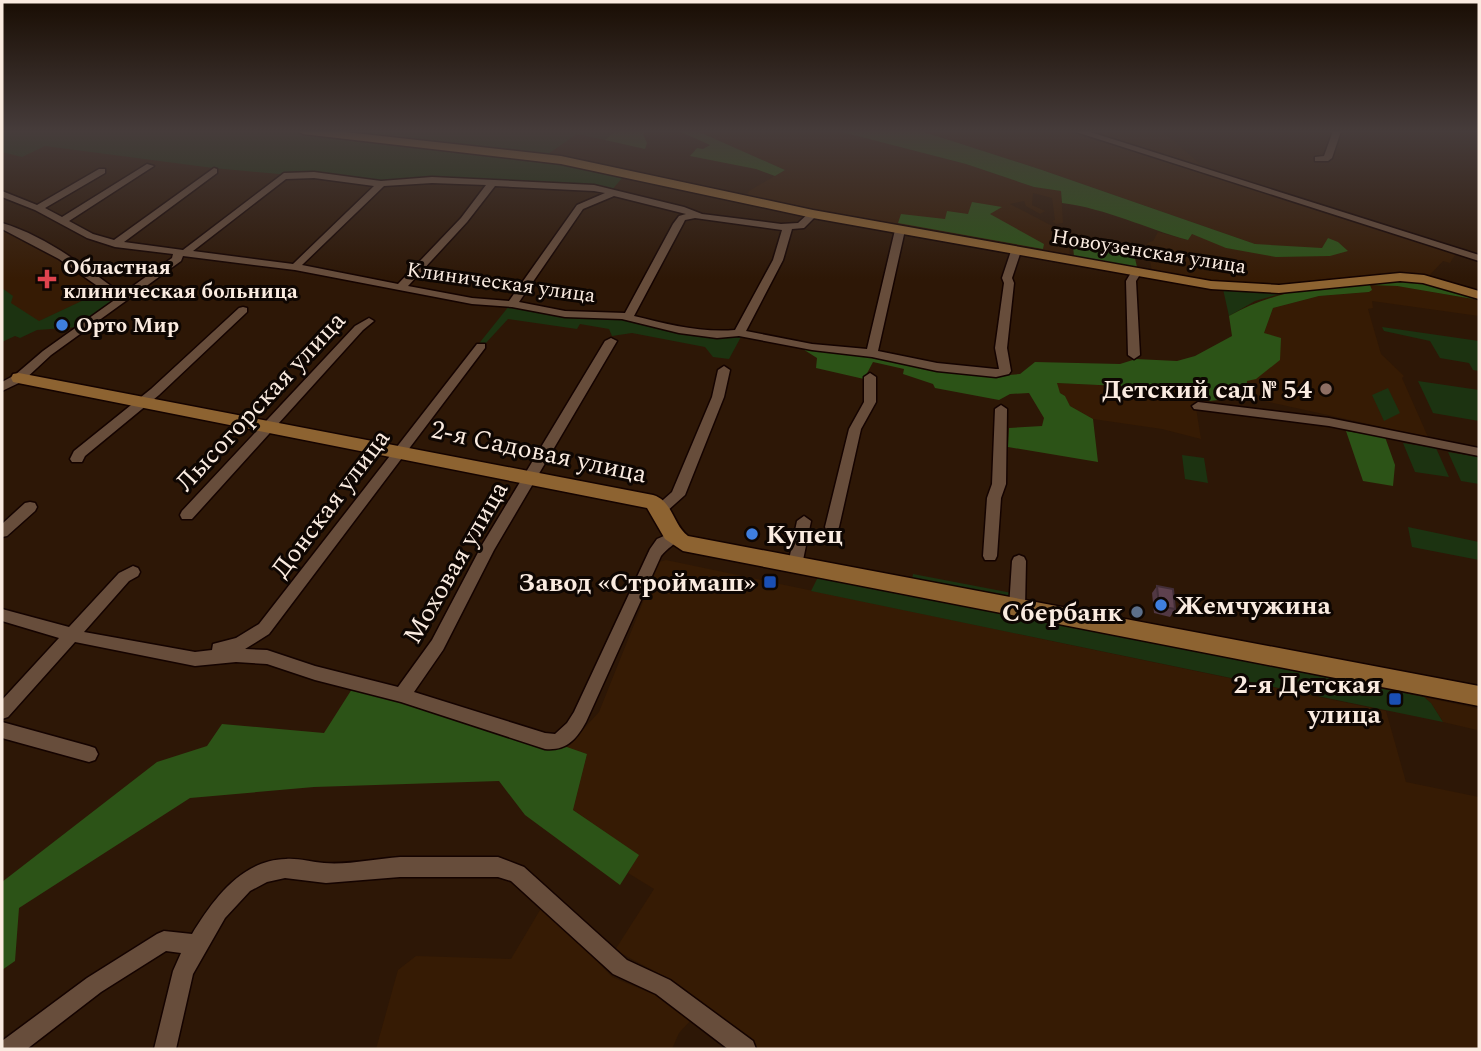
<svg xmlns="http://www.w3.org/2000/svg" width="1481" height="1051" font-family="Spectral,serif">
<rect width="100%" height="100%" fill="#2d1706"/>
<path fill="#361b04" d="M697,131H838L966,164L1034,187L1061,191L1063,223L1056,224L1052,221L1055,220L1052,198L1033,193L1032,205L1045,211L1040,214L1026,206L1024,201L1010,204L1060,230H1068L1070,258L745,197L749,191L785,170Z
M921,131H1066L1457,252L1450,263L1443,261L1427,278L1284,286L1246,285L1152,272L1147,243L1153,241L1158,232L1187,240L1192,234L1201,235L1226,248L1260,253L1255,244L1042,170Z
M1084,131H1163L1202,166H1198Z
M2,228L28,237L105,290L2,339Z
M1369,285L1397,286L1479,300V316L1372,301L1373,308L1368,309L1381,354L1404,376L1402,378L1428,437L1396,433L1382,427L1246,397L1247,381L1273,308L1319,296L1369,292Z
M1056,383L1203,390L1209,401L1196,408L1201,439L1162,429L1093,419L1070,406L1065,396L1060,393Z
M666,560L1386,711L1406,782L1479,797V1049H756L667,978L615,950L654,889L628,873L638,855L573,810L587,754L567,747L599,712L659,562Z
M1424,697L1479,709V735L1477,730L1443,722L1431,703Z
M543,905L612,977L660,997L692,1019L679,1033L672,1049H376L398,970L416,956L511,959Z"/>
<path fill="#1c3311" d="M2,131H289L558,162L624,176L610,192L486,180L379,183L213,168L45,146L22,157L2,152Z
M317,131H617L605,140L577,134L545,156Z
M2,288L13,296L11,303L39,321L105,290L115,299L79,327L37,330L20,338L15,336L2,342Z
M1223,289L1283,293L1255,301L1229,316Z
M509,306L624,318L680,332L742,335L729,359L713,357L705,347L632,333L612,336L609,329L580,324L577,329L508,319L485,344L477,346Z
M1382,327L1479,341V371L1473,370L1469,363L1440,358L1430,341L1384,331Z
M1418,381L1479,390V421L1433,413Z
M1388,388L1400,413L1384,421L1372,395Z
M1403,443L1436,448L1449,477L1415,472Z
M1448,452L1479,457V484L1461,481Z
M1182,455L1204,458L1208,483L1185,479Z
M1408,527L1479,542V560L1412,547Z
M913,574L1012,593L1008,597L912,580Z
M824,577L1424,697L1431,703L1443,722L811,591L817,579Z"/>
<path fill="#2c5317" d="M646,131L643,134L647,143L645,149L605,140L614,132Z
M679,131H697L785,170L775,176L756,169L690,156L697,148L703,149L710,145Z
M838,131H921L1042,170L1255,244L1322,248L1328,238L1338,242L1348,251L1330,256L1276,257L1226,248L1192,234L1188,240C1144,228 1108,209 1062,203L1061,191L1034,187L966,164Z
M972,202L1002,207L990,214L1044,244L1043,249L898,223L901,214L945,219L947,211L968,214Z
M1073,247L1134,254L1137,267L1078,258L1074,256Z
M1405,280L1423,282L1479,298V300L1397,286L1370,285L1372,290L1369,292L1319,296L1273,308L1264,333L1281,338L1280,360L1256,379L1247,381L1246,397L1209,401L1202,390L1057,383L1060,393L1065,396L1070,406L1093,419L1098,462L1008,447L1009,428L1042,426L1044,418L1029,393L1010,394L999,400L935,388L933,384L903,374L904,369L873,362L864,379L816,368L817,358L798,346L997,376L1020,374L1035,362L1120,364L1136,359L1177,361L1195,356L1232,336L1229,316C1281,286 1346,283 1405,280Z
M1346,431L1385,437L1395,465L1393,486L1363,481Z
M352,689L386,695L543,748L567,747L587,754L573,810L639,855L620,885L525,815L499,781L314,787L190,798L19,908L15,961L2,970V882L157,762L207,746L222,724L324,733Z"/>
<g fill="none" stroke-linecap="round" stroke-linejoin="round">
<g stroke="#140300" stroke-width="3">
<path id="street" d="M1073,131H1087L1479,255V261Z
M1333,131H1341L1332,158L1328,161H1315V157L1324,156Z
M147,164L154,166L69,221L93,234L114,240L214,168L217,169V173L124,242L183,250L284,173L314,172L381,181L432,177L594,185L684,207L702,214L781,224L798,223L810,212H816V216L804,228L792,229L783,260L746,331L812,344L867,349L895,230L900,227L905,230L878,351L937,363L996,369H999L995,348L1004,283L1002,278L1011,251L1016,248L1021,251L1012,278L1014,283L1007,348L1011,371L1009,374L996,377L937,371L872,357L812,350L739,336L717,338L679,333L622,319L565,317L512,307L472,304L295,270L183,256L181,261L51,355L23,381L2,391V382L15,375L43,351L116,299L59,259L2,229V223C46,236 85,267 122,294L172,258L173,254L115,247L87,238L35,210L2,197V191L37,205L99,169H105V173L45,208L62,217ZM314,178L374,186L293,264L193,251L286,179ZM432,183L486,185L461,218L398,284L302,265L384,186ZM495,186L594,191L605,193L577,205L509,301L472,298L408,286L467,222ZM614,196L686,214L679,216L673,224L625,313L565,311L519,302L583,209ZM695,218L782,230L773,260L735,330C701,333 667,324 634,316L683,224L685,220Z
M1136,270L1141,273L1136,281L1140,355L1134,359L1128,355L1126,281L1132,271Z
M243,307L247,308V312L159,395L85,456L82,462H72L70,459L74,451L151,389L239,308Z
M369,318L374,321L363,330L192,519H182L180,515L182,511L355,326Z
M611,338L617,341L494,550L443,650L414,692L545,733L555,734L567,723L574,712L650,549L657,539L673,532L678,533L680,537C676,544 667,548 661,556L586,722C576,740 566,751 545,749L401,702L315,680L267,664L236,662L195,666L75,642L8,717L2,719V700L59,638L2,621V609L69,627L119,573L133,566L138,568L140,572L138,576L129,581L84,632L195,652L212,650L213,644L236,638L259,624L477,344H485V348L269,634L245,649L267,650L315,666L398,687L432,640L482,545L605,341Z
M724,366L730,370L724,397L685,495L666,512H656L654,508L672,492L712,397L718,370Z
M870,373L876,377V402L861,429L839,527L837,531H827L825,527L849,429L864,402V377Z
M1198,402L1329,418L1479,448V456L1329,426L1194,409L1192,406Z
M1001,405L1007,409L1006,484L1001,498L997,556L995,560H985L983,556L987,498L992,484L995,409Z
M30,502L35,503L37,507L35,511L7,536L2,537V524L25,503Z
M804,516L811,521L802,565L800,569H790L788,565L797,521Z
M1019,555L1024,557L1026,561L1025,608L1022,612L1017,614L1012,612L1009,608L1012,561L1014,557Z
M2,722L89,746L95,748L98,754L95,760L89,762L2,738Z
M400,857H498L524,867L627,960L670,980L753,1041L756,1049H728L656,994L613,974L511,881L498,877H400L326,883L285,878L267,882L250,891L225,918L193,974L176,1049H154L173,971L181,953L166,951L101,992L27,1049H2V1041L87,978L157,934L164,931L192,934C213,900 241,860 286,859C298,858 311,862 324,863C348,865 375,859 400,857Z"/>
</g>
<g stroke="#140300" stroke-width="3">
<path id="secondary" d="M298,131H336L561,156L813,210L1211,281L1279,285L1400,273L1424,275L1479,291V299L1423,283L1400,281L1279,293L1211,289L813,218L561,164L303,134Z
M19,373L653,495C673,501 673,525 688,536L1479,686V706L683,551L665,539L647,508L13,382L11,378L13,374Z"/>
</g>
<use href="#street" fill="#674d3b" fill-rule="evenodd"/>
<use href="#secondary" fill="#8d6331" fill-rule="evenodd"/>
</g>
<path fill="#513843" d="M1157,586L1175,609L1170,617L1154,613L1152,593Z"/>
<path fill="#5e414e" stroke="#422e37" stroke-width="2" d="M1157,586L1173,589L1175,609L1159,606Z"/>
<linearGradient id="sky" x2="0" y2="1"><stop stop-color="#190d03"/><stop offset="0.47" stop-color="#463c3b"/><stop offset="1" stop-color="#463c3b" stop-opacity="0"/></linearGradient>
<rect width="1481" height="279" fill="url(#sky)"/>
<path fill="#e0444e" stroke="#0e0602" stroke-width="2.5" d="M43.5 268.5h7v7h7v7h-7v7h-7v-7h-7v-7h7z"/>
<g fill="#3f7fe0" stroke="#0e0602" stroke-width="2.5">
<circle cx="62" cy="325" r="7"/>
<circle cx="752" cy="534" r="7"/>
<circle cx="1161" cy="605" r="7"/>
</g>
<circle fill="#8d6e63" stroke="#0e0602" stroke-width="2.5" cx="1326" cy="389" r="7"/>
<g fill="#1a4fb4" stroke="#0e0602" stroke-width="2.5">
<rect x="763" y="575" width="14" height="14" rx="3.5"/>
<rect x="1388" y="692" width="14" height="14" rx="3.5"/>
</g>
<circle fill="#5c6f8a" stroke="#0e0602" stroke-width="2.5" cx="1137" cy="612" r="7"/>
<g text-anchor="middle" stroke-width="6" stroke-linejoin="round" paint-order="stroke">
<g font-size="21" fill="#faebe0" stroke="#0e0602">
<text transform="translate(1149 251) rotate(9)" y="7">Новоузенская улица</text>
<text transform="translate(501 282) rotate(8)" y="7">Клиническая улица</text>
</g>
<g font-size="21" font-weight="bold" fill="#faebe0" stroke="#0e0602" text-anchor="start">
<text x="63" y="274">Областная<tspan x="63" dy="24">клиническая больница</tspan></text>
<text x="76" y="332">Орто Мир</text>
</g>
<g font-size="26" font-weight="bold" fill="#faebe0" stroke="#0e0602" text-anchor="end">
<text x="1312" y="398">Детский сад № 54</text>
<text x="766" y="543" text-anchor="start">Купец</text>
<text x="756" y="591">Завод «Строймаш»</text>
<text x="1175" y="614" text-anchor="start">Жемчужина</text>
<text x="1123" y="621">Сбербанк</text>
<text x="1381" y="693">2-я Детская<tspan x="1381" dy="30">улица</tspan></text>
</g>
<g font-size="26" fill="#faebe0" stroke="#0e0602">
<text transform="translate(260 401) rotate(-47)" y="9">Лысогорская улица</text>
<text transform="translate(539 451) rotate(12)" y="9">2-я Садовая улица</text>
<text transform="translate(330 503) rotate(-53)" y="9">Донская улица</text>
<text transform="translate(455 562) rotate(-60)" y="9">Моховая улица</text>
</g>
</g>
<rect width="1481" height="1051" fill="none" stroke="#faebe0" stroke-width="7"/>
</svg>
